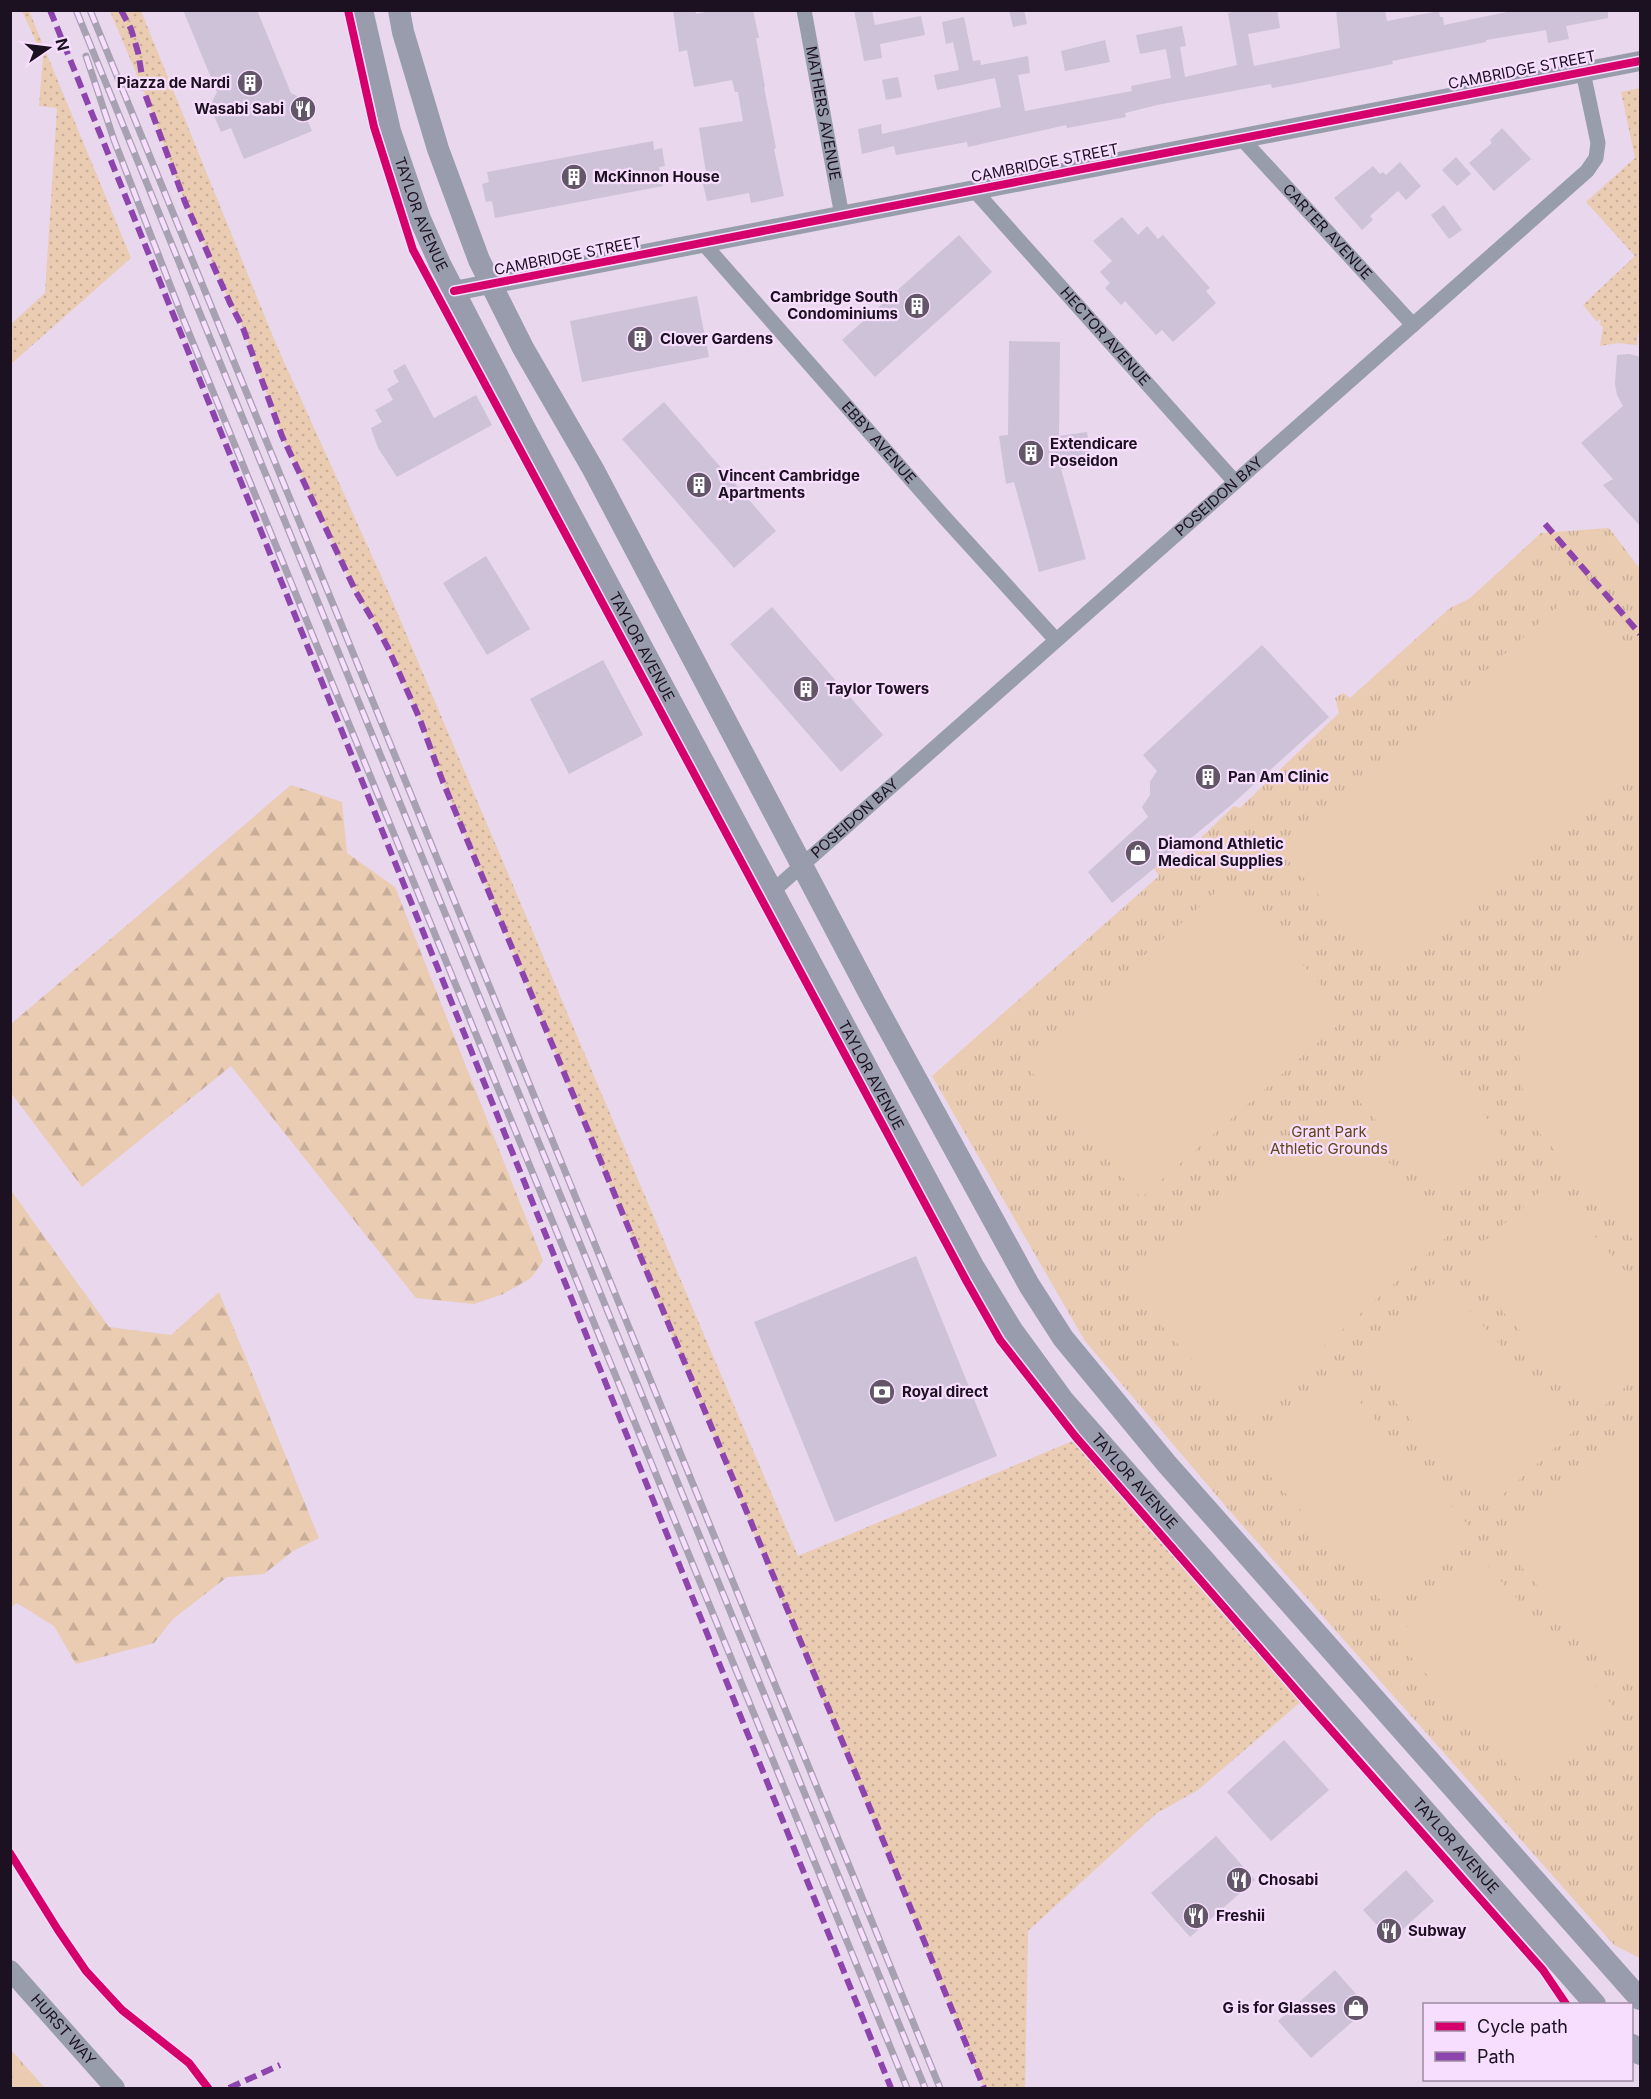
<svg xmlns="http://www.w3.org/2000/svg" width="1651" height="2099" font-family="Inter,sans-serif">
<defs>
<pattern id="grass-dots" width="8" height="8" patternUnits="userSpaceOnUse" patternTransform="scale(1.5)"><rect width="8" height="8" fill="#eaccb2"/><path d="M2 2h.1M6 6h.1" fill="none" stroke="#c8ae99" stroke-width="1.8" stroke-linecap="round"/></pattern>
<pattern id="forest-firs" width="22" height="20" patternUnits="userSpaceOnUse" patternTransform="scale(1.5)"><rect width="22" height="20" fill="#eaccb2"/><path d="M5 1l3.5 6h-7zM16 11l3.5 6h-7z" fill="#c8ae99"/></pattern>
<pattern id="park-tufts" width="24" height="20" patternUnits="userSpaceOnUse" patternTransform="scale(1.5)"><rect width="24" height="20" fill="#eaccb2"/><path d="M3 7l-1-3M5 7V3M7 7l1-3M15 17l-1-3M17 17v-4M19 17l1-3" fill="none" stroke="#c8ae99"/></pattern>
</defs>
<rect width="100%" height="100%" fill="#e8d7ed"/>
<path fill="url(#grass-dots)" d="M22,11H29L131,258L11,364V324L45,293L57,108L39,106L43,57Z
M110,11H141L276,344L388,591L798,1556L1092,1433L1317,1688L1198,1790L1157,1813L1028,1931L1025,2088H984L443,782L419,717L388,648L374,622L356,592L282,436L243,328L230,303L185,202L145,94Z
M1640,88V333H1638L1637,345L1617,343L1600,346L1603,327L1599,324L1601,321L1599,319L1597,322L1583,305L1635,256L1586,202L1635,158L1621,92Z"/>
<path fill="url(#forest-firs)" d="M291,785L342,802L347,853L395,887L543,1261L531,1278L503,1294L474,1304L416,1298L231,1066L82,1187L11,1093V1024Z
M10,1189L109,1327L171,1335L219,1292L319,1538L293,1551L264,1574L227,1577L173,1619L154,1643L76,1664L54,1626L17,1603L11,1607Z"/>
<path fill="url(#park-tufts)" d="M1609,528L1640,569V1958L1614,1945L1235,1517L1085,1341L932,1076L1159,876L1154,868L1174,853L1179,859L1234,806L1240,808L1339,713L1335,698L1343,693L1350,698L1450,608L1469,599L1541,533Z
M10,2050H11L45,2088H11Z"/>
<path fill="#eaccb2" d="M1571,595L1640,673V759L1393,979L1281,852Z
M1229,881L1348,1016L1141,1198L1023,1062Z
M1640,940V1248L1536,1129L1523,1093L1519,1052L1527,1020L1542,992L1558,973L1587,952L1617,942Z
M1414,1037L1507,1141L1444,1197L1351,1092Z
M1338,1104L1451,1233L1243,1418L1128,1287Z
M1549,1184L1640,1288V1374L1594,1415L1460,1263Z
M1440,1278L1576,1429L1489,1507L1354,1356Z
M1336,1375L1469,1526L1383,1603L1249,1452Z
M1640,1424V1658L1618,1677L1502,1545Z
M1482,1560L1617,1710L1529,1789L1394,1638Z"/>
<path fill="#cdc2d7" d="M183,10H257L291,93L297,96L312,131L244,159L231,128L221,132L210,106L217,92Z
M673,10H695L696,14L715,10H753L759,38H756L765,87H764L776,148L774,149L784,196L751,203L749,193L707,201L702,180L707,179L699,128L743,121L738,92H735L732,80L694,87L687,50L679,52Z
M854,10H872L875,25L921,16L925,35L880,44L882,58L864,61Z
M1009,10H1024L1027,24L1013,27Z
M1241,10H1277L1280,28L1248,34L1254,66L1340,48L1336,10H1385L1387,21L1439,11L1440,17H1443L1444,25L1517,10H1608V18L1566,26L1569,39L1548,43L1546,30L1486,40V42L1392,61L1393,64L1304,82L1272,88L1271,84L1157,105L1125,113L1126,117L1067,128L1066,125L968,147L967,142L896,155L894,146L862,154L858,129L881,124L882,134L1001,107L995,78L937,90L934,75L959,70L953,42L946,44L942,22L964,17L973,61L980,60L981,65L1028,56L1030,73L1018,75L1025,111L1132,91L1131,86L1171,78L1166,49L1140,54L1136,35L1182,26L1186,46L1180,47L1185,77L1237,65L1228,13Z
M1105,40L1110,62L1065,71L1061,51Z
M898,77L902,97L886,100L882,80Z
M1502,128L1531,159L1494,191L1469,163L1492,143L1490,140Z
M653,141L654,150L662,148L665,166L659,167L663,186L495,218L492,201L486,202L482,184L489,182L487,172Z
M1456,157L1471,174L1457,186L1442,170Z
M1400,162L1421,186L1406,200L1398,191L1370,216L1373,220L1362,230L1334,198L1373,166L1380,174L1383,172L1386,175Z
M1444,205L1462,230L1449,239L1431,215Z
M1122,217L1138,235L1147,226L1158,239L1163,235L1210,288L1206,291L1216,303L1173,342L1162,330L1156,335L1125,301L1121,305L1105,288L1110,283L1100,272L1112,261L1093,241Z
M959,235L992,272L875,377L842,340Z
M697,296L709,357L582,382L570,321Z
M1009,341L1060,342L1059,436L1087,432L1092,463L1061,469L1086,559L1039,572L1014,482L1006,484L999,436L1008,435Z
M1629,354L1641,357V527L1603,485L1613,479L1581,443L1623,406L1617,395L1615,384L1617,355Z
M405,364L434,418L476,395L492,425L397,477L378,448L371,428L382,422L375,410L393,400L387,389L399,382L393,371Z
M664,402L776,531L734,568L622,439Z
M486,556L530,629L487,655L443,583Z
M772,607L883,735L841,772L730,644Z
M1262,645L1329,717L1230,806L1112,903L1088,872L1148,817L1142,807L1150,795V782L1157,771L1143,755Z
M603,660L643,735L569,774L530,699Z
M916,1256L997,1456L835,1522L754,1322Z
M1284,1740L1329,1790L1271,1841L1227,1792Z
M1216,1836L1255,1880L1190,1937L1151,1893Z
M1406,1870L1434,1901L1391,1940L1363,1910Z
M1335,1970L1368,2008L1311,2058L1278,2021Z"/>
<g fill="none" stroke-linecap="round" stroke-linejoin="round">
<g stroke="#989dac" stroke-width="15">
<path id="s1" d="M804,10L842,216"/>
<path id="s2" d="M1242,139L1413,325"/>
<path id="s3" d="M975,191L1235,482"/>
<path id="s4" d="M703,243L945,518L1056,640"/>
<path id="s5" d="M774,890L1587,171L1596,158L1598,143L1583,72"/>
</g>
<g stroke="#989dac" stroke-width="20">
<path d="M454,291L1640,61"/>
<path id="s6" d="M10,1970L115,2088"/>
</g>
<g stroke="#989cad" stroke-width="22">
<path id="s7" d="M362,10L390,131L420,219L440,264L524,427L973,1266L1012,1330L1063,1400L1595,2004"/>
<path d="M399,10L403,32L438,149L479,260L523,348L593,469L874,1002L1029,1285L1063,1338L1166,1463L1640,1999"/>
<path d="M1632,2045L1640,2054"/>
</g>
<g stroke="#a7a1b1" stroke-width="7">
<path id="rail" d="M76,10L925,2088
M90,10L940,2088
M86,56L114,140L182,316L907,2088"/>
</g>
<use href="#rail" stroke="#f7ddfe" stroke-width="4.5" stroke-dasharray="14" stroke-linecap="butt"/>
<path stroke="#8e44ad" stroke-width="6" stroke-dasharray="12 6" stroke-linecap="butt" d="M50,10L891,2088
M121,10L131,29L138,52L145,94L185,202L230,303L243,328L282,436L356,592L374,622L388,648L419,717L443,782L865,1796L984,2088
M1545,524L1640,634
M229,2088L280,2065"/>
<g stroke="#f7ddfe" stroke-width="11">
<path id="cycleway" d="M348,10L374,127L413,250L967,1282L1000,1340L1075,1436L1310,1706L1543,1970L1566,2004
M454,291L1640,61
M10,1853L58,1930L86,1971L122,2010L189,2063L208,2088"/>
</g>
<use href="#cycleway" stroke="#d6006c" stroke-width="8"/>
</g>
<defs>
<g id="building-disc" transform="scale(1.35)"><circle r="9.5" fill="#635668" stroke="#f7ddfe"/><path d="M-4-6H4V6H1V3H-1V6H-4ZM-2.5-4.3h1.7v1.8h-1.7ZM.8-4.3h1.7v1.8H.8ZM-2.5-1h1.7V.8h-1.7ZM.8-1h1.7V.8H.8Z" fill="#fff"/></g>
<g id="restaurant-disc" transform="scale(1.35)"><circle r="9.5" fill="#635668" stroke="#f7ddfe"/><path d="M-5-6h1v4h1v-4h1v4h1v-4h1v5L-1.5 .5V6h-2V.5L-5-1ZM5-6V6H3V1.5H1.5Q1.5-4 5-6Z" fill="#fff"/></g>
<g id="shop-disc" transform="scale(1.35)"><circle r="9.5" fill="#635668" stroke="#f7ddfe"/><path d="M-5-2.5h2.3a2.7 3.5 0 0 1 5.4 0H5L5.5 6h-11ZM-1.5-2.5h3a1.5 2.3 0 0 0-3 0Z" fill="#fff"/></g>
<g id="bank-disc" transform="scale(1.35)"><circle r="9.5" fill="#635668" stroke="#f7ddfe"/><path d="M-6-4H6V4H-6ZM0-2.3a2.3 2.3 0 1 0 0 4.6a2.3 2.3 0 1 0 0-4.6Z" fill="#fff"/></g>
</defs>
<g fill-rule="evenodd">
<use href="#building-disc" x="250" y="83"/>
<use href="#restaurant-disc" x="303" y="109"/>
<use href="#building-disc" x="574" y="177"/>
<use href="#building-disc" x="917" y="306"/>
<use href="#building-disc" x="640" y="339"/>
<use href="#building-disc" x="1031" y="453"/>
<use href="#building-disc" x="699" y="485"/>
<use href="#building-disc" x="806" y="689"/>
<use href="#building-disc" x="1208" y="777"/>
<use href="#shop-disc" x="1138" y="853"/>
<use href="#bank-disc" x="882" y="1392"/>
<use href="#restaurant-disc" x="1239" y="1880"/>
<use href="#restaurant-disc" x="1196" y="1916"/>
<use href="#restaurant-disc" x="1389" y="1931"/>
<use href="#shop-disc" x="1356" y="2008"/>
</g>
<g text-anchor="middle" stroke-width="4.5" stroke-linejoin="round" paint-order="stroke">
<g font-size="15" fill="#1c1120" stroke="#f7ddfe">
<text transform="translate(1522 70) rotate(-11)" y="5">CAMBRIDGE STREET</text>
<text dy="5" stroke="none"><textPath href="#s1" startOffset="105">MATHERS AVENUE</textPath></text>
<text transform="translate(1045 163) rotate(-11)" y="5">CAMBRIDGE STREET</text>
<text dy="5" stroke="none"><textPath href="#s7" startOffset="213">TAYLOR AVENUE</textPath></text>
<text dy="5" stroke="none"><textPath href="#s2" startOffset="126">CARTER AVENUE</textPath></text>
<text transform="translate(568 256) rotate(-11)" y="5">CAMBRIDGE STREET</text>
<text dy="5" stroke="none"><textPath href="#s3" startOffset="195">HECTOR AVENUE</textPath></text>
<text dy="5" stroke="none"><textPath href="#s4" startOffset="266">EBBY AVENUE</textPath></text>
<text dy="5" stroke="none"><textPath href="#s5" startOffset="594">POSEIDON BAY</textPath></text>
<text dy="5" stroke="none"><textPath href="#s7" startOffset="699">TAYLOR AVENUE</textPath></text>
<text dy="5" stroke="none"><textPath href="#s5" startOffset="108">POSEIDON BAY</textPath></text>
<text dy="5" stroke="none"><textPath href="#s7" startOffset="1185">TAYLOR AVENUE</textPath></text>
<text dy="5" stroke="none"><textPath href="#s7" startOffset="1671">TAYLOR AVENUE</textPath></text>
<text dy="5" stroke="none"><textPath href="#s7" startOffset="2157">TAYLOR AVENUE</textPath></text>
<text dy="5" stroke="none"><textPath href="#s6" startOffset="80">HURST WAY</textPath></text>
</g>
<g font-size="15" font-weight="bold" fill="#1c1120" stroke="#f7ddfe" text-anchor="start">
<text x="230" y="88" text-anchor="end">Piazza de Nardi</text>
<text x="284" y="114" text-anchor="end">Wasabi Sabi</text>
<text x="594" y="182">McKinnon House</text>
<text x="898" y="302" text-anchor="end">Cambridge South<tspan x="898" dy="17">Condominiums</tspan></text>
<text x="660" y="344">Clover Gardens</text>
<text x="1050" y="449">Extendicare<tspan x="1050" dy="17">Poseidon</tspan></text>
<text x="718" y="481">Vincent Cambridge<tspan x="718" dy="17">Apartments</tspan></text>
<text x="826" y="694">Taylor Towers</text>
<text x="1228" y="782">Pan Am Clinic</text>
<text x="1158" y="849">Diamond Athletic<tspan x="1158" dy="17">Medical Supplies</tspan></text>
<text x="902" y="1397">Royal direct</text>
<text x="1258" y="1885">Chosabi</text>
<text x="1216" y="1921">Freshii</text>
<text x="1408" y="1936">Subway</text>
<text x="1336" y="2013" text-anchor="end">G is for Glasses</text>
</g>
<g font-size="15" fill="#604515" stroke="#f7ddfe">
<text x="1329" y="1137">Grant Park<tspan x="1329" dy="17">Athletic Grounds</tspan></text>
</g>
</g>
<rect width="1651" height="2099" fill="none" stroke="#1c1120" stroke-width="24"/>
<rect x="1423" y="2003" width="210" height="78" fill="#f7ddfe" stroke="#9f8ba5" stroke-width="1.5"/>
<rect x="1435" y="2022" width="30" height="9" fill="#d6006c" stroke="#9f8ba5" stroke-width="1.5"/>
<text x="1477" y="2033" font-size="18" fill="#1c1120">Cycle path</text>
<rect x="1435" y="2052" width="30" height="9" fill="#8e44ad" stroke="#9f8ba5" stroke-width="1.5"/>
<text x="1477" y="2063" font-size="18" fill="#1c1120">Path</text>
<g transform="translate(48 48) rotate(76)" stroke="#f7ddfe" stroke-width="4.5" paint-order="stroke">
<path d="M0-4.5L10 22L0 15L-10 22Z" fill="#1c1120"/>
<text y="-9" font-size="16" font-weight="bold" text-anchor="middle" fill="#1c1120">N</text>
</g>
</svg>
